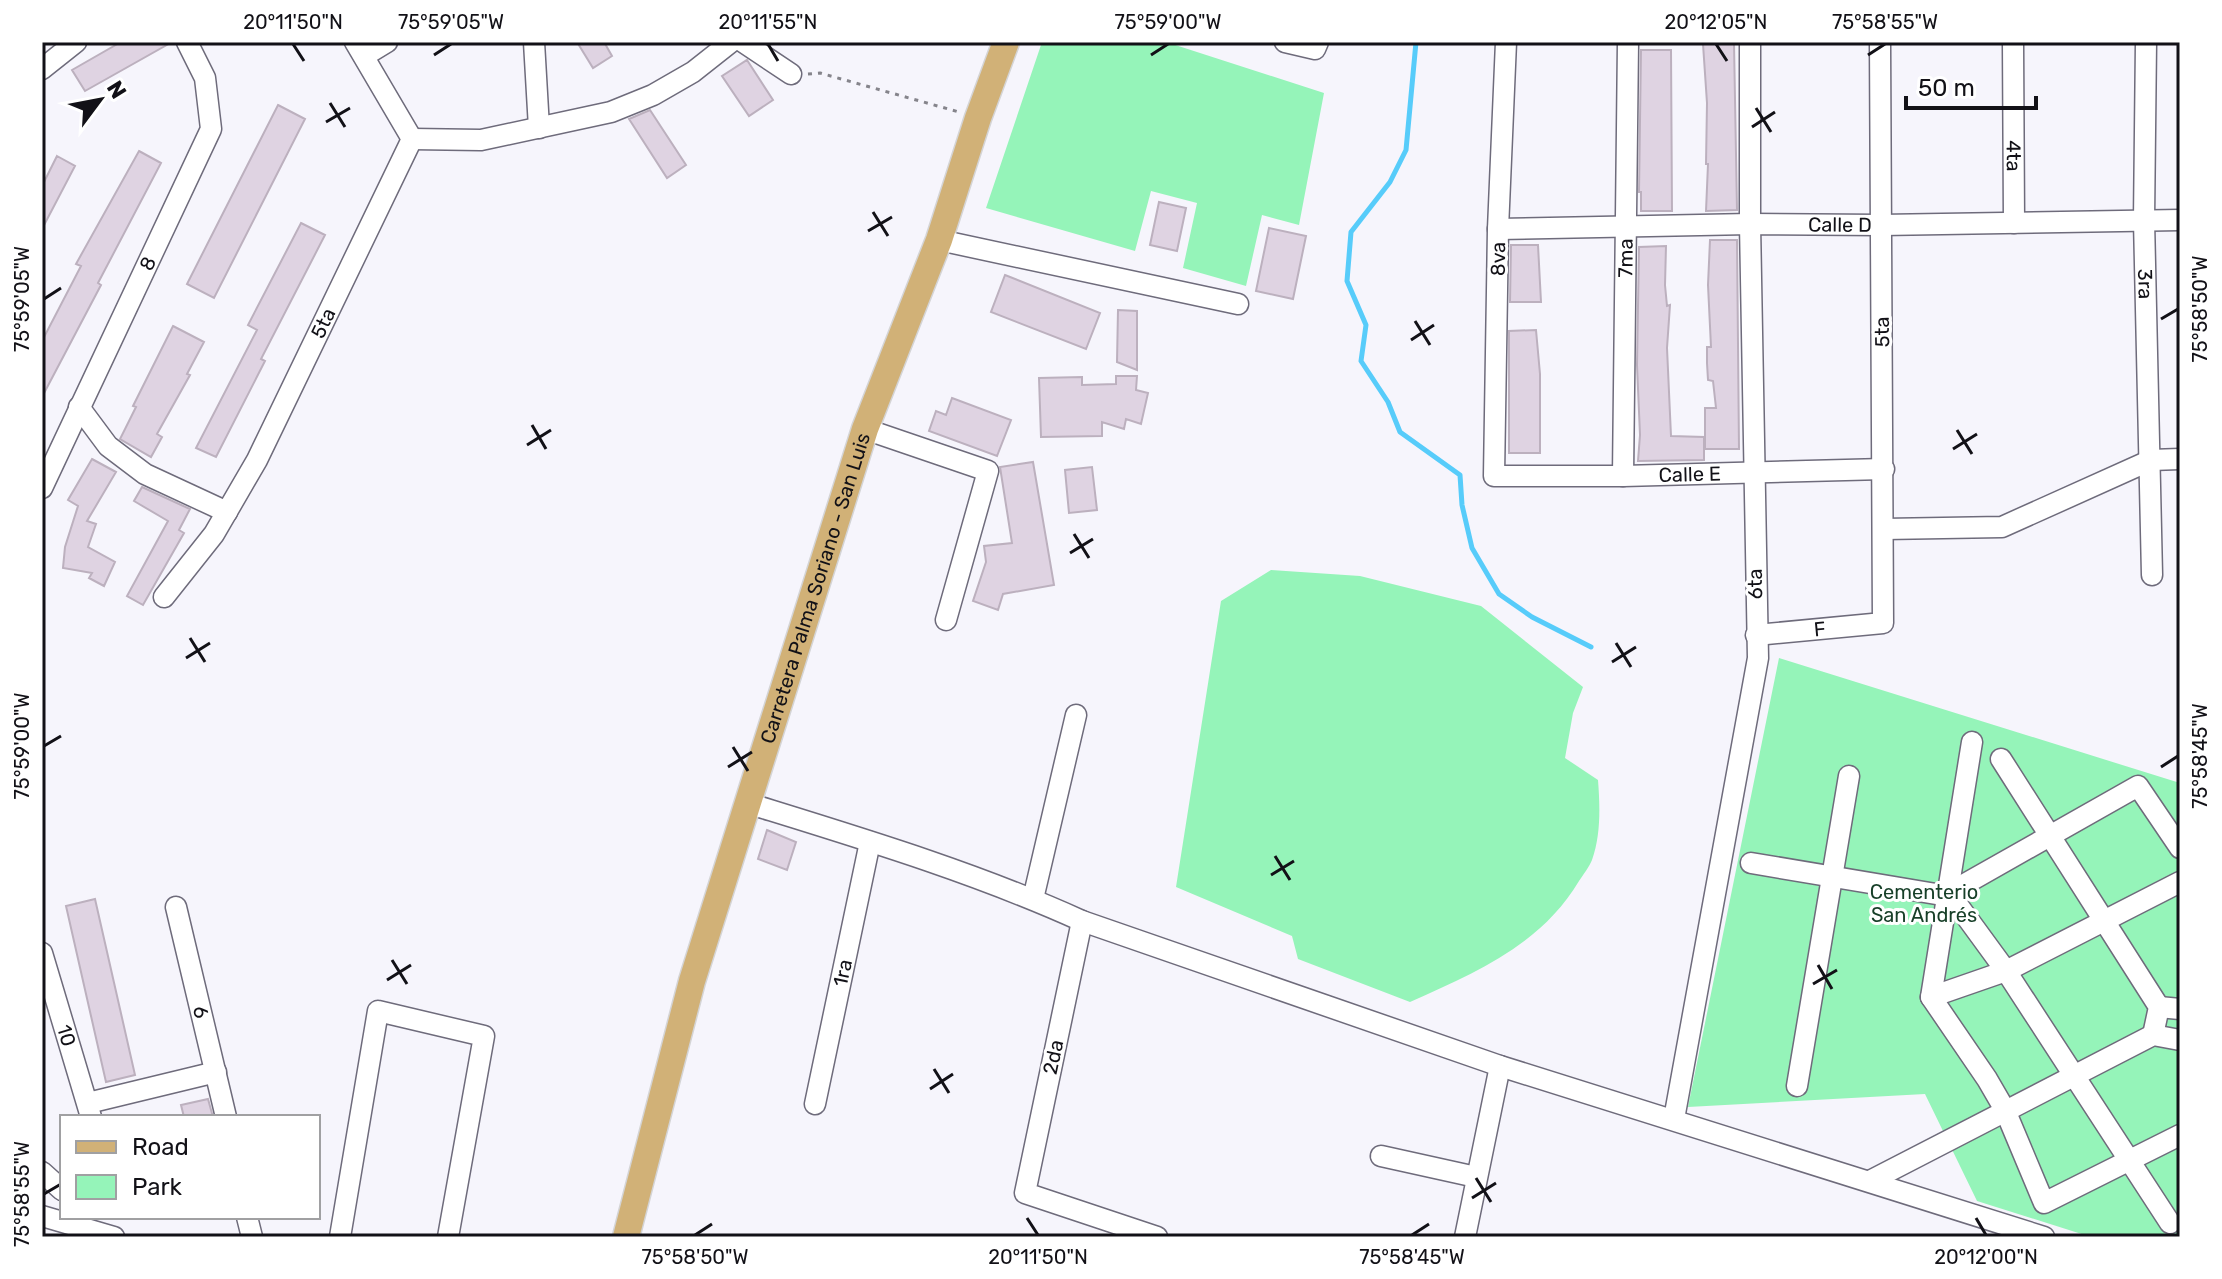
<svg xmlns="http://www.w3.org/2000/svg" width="2222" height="1279" font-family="Rubik,sans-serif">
<rect width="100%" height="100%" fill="#f6f5fc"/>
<path fill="#95f4b9" d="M1042,42H1166L1324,93L1299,225L1262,215L1246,286L1183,268L1197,203L1151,191L1135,251L986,208Z
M1271,570L1360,576L1481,606L1583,687L1573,713L1565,758L1598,780C1600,806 1601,835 1592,860C1589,867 1583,875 1579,881C1541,945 1475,973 1410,1002L1298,959L1292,936L1176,887L1221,601Z
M1779,658L2180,783V1237H2091L1977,1201L1925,1094L1688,1107Z"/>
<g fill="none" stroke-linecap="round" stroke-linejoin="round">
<path stroke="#57ccfa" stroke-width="5" d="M1416,42L1406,150L1390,182L1351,232L1347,281L1366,325L1361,361L1388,402L1400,432L1460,475L1462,505L1472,548L1499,594L1532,617L1591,647"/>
</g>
<path fill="#dfd3e2" stroke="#bcb0be" stroke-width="2" d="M121,42H172L85,91L72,70Z
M577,42H604L612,56L593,68Z
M1734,43L1737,210L1706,211L1708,164H1706L1707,103L1703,44Z
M1641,50H1671L1672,211H1641V192H1639Z
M747,60L773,100L749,116L722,76Z
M278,105L305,119L214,298L187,284Z
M650,110L686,165L667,178L629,119Z
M139,151L161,163L98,283L101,285L42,397V341L81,266L76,264Z
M57,156L75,166L42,229V186Z
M1159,202L1186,208L1177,251L1150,245Z
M301,223L325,235L261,359L265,361L216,457L196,448L257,330L248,325Z
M1269,228L1306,236L1293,299L1256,291Z
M1710,240H1737L1739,449H1705V408H1716L1713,381L1708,380L1707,363V347H1711L1708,285Z
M1511,245H1538L1541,302H1510Z
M1666,246L1665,285L1667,306L1670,305L1667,348L1671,436L1704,437V460L1638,461L1640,435L1637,365L1639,247Z
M1005,275L1100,313L1086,349L991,312Z
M1118,310L1137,311V370L1117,362Z
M173,326L204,342L187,374L190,375L157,434L162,437L151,457L120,439L136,407L133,406Z
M1536,330L1540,374V453H1509V331Z
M1116,376H1137L1136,390L1148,393L1141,424L1126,419L1124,429L1102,422V436L1041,437L1039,378L1082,377V385L1116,384Z
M952,398L1011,420L997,456L929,431L936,411L946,415Z
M92,459L116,472L87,521L96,524L88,547L115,562L104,586L89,578L92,573L63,568L65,547L78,506L68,500Z
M1033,462L1054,585L1003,594L998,610L973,601L986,562L984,546L1012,543L1000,467Z
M1092,467L1097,510L1069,513L1065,470Z
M142,487L190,509L179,530L184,533L143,605L127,596L168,521L134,501Z
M767,830L796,842L787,870L758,859Z
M95,899L135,1075L106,1082L66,906Z
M208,1099L213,1117H184L181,1105Z"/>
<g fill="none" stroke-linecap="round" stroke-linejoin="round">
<g stroke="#6e6b7b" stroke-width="23">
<g id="minor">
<path d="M534,42L539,128"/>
<path d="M743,42L791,74"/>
<path d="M1285,42L1315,49L1318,42"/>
<path id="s1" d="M1506,42L1498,229L1494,476H1623L1884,469"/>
<path id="s2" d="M2013,42L2014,223"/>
<path id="s3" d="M2146,42L2144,220L2152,575"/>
<path d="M364,56L387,42"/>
<path d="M42,69L76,42"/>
<path d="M412,139L481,140L611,112L653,95L693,72L731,42"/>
<path id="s4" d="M1498,229L1750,224L1881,225L2180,220"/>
<path d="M939,240L1238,304"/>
<path d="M79,407L108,446L145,474L227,512"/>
<path d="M865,429L988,471L946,620"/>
<path id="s5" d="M1623,476L1628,42"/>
<path id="s6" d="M42,488L211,129L205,78L187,42"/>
<path d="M1884,529L2002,527L2151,460L2180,459"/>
<path id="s7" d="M164,597L214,534L257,460L412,139L355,42"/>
<path id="s8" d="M1756,635L1883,623L1880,42"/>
<path d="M1972,742L1931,997L1987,1079L2005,1110L2044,1203L2180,1135"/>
<path d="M2001,759L2159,1007L2153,1035"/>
<path d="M747,803C860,838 974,872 1082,921L1500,1066L2044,1237"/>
<path d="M1751,863L1948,896"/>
<path d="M1033,899L1076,715"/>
<path id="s9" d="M176,907L226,1117"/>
<path d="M1082,921L1025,1193L1157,1237"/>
<path id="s10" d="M42,953L91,1117"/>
<path d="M1931,997L2006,971L2180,882"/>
<path d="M2159,1007L2180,1009"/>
<path d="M1797,1086L1849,776"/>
<path d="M88,1103L216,1072"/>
<path id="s11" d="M815,1104L870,842"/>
<path d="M1674,1119L1758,658L1750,224V42"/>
<path d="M1381,1156L1476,1177"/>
<path d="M42,1172L62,1190"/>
<path d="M1870,1181L2153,1035L2180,1040"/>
<path d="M42,1216L114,1237"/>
<path d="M247,1217L252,1237"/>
<path d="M2170,1223L2006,971L1949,893L2138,786L2180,848"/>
<path d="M340,1237L378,1011L484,1036L448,1237"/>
<path d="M1465,1237L1500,1066"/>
</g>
</g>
<g stroke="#d4d4d5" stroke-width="29">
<g id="major">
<path id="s12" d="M626,1237L692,981L865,429L939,240L978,118L1006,42"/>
</g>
</g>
<path stroke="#85848b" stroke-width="3" stroke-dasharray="4 6" stroke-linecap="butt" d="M808,74L820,73L959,112"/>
<use href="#minor" stroke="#fff" stroke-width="20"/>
<use href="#major" stroke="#d1b177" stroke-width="26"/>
</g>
<path fill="none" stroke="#121117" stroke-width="3" d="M293,44L304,61M768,44L778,61M1716,44L1727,61M434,55L451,44M1151,55L1168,44M1868,55L1885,44M330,103L345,127M1756,108L1771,132M326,122L350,108M1752,127L1775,112M873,212L888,236M868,231L892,217M44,299L61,288M2161,319L2178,309M1415,321L1430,345M1411,340L1434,325M532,425L546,449M1957,430L1972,454M527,445L551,430M1953,449L1977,434M1074,534L1089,558M1070,553L1093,539M190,638L205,662M1616,643L1631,667M186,658L210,643M1612,662L1636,647M44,746L61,736M733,747L748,771M728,767L752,752M2161,767L2178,756M1275,856L1290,880M1271,875L1294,861M392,960L407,984M1818,965L1832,989M387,980L411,965M1813,984L1837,970M934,1069L949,1093M930,1089L953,1074M1476,1178L1491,1202M44,1194L61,1184M1472,1198L1496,1183M1027,1218L1038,1235M1976,1218L1986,1235M695,1235L712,1224M1412,1235L1429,1224"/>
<g text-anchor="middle" stroke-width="6" stroke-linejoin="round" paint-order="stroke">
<g font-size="20" fill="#121117" stroke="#fff">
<text dy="7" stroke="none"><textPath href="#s2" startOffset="114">4ta</textPath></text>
<text dy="7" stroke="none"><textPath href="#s4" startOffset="342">Calle D</textPath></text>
<text transform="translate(1498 259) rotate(-89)" y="7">8va</text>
<text dy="7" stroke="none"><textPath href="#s5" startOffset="218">7ma</textPath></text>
<text dy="7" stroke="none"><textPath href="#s6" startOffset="248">8</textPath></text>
<text dy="7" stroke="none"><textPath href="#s3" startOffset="242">3ra</textPath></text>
<text dy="7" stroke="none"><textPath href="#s7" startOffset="318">5ta</textPath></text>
<text transform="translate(1882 332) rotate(-91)" y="7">5ta</text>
<text dy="7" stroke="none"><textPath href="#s1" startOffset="630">Calle E</textPath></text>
<text transform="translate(1755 584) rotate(-91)" y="7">6ta</text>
<text dy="7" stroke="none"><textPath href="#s12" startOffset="676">Carretera Palma Soriano - San Luis</textPath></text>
<text dy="7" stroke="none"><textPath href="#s8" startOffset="64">F</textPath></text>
<text dy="7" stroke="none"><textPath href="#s11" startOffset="134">1ra</textPath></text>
<text dy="7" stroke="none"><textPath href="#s9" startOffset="108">6</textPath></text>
<text dy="7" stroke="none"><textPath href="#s10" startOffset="86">10</textPath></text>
<text transform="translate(1053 1057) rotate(-78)" y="7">2da</text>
</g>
<g font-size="20" fill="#173f28" stroke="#fff">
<text x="1924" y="899">Cementerio<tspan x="1924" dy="23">San Andrés</tspan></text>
</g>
</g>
<rect width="2222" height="1279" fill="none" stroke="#ffffff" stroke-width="88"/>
<rect x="60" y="1115" width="260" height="104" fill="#ffffff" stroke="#a0a0a2" stroke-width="2"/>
<rect x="76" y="1141" width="40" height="12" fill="#d1b177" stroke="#a0a0a2" stroke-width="2"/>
<text x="132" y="1155" font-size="24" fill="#121117">Road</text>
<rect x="76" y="1175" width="40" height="24" fill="#95f4b9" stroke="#a0a0a2" stroke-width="2"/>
<text x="132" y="1195" font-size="24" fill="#121117">Park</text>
<g transform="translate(100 100) rotate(58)" stroke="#ffffff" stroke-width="6" paint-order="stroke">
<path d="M0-6L14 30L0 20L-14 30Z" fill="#121117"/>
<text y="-12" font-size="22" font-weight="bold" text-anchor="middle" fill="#121117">N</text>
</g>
<path d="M1906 96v12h130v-12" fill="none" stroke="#121117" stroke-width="4"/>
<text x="1918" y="96" font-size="24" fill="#121117" stroke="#ffffff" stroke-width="6" paint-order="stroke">50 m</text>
<rect x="44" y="44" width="2134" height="1191" fill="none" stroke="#121117" stroke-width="3"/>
<g font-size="20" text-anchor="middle" fill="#121117">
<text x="293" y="29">20°11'50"N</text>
<text x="451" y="29">75°59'05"W</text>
<text x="768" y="29">20°11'55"N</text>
<text x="1168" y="29">75°59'00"W</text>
<text x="1716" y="29">20°12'05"N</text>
<text x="1885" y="29">75°58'55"W</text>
<text transform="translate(22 299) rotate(-90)" y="7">75°59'05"W</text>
<text transform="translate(2200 309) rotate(-90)" y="7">75°58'50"W</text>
<text transform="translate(22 746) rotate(-90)" y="7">75°59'00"W</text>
<text transform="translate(2200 756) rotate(-90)" y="7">75°58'45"W</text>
<text transform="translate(22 1194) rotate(-90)" y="7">75°58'55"W</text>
<text x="695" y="1264">75°58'50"W</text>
<text x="1038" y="1264">20°11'50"N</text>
<text x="1412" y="1264">75°58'45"W</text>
<text x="1986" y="1264">20°12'00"N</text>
</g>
</svg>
